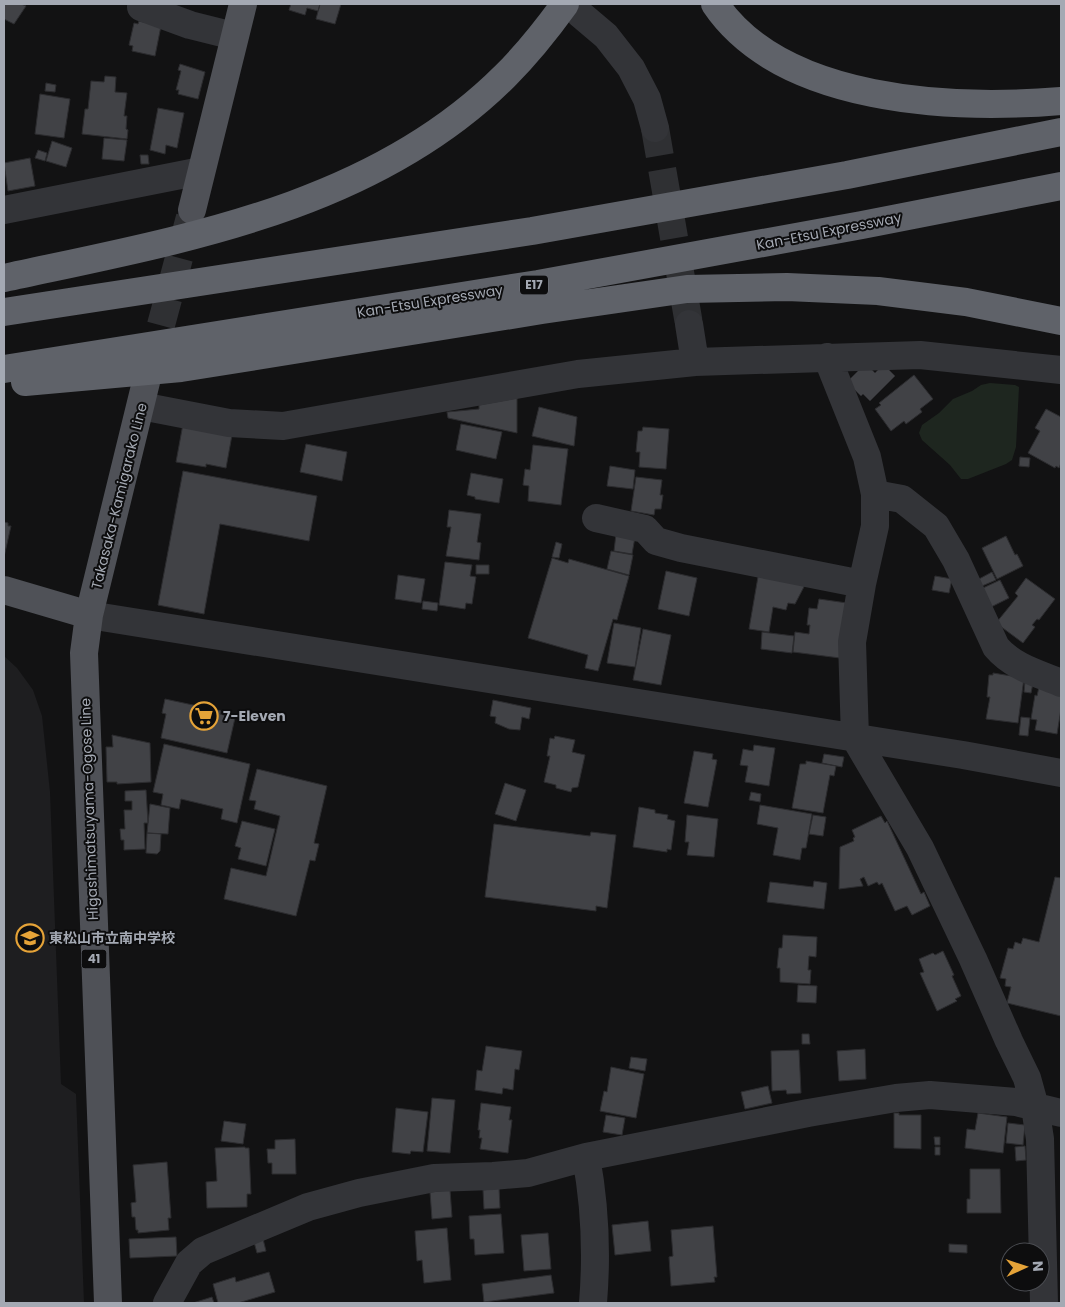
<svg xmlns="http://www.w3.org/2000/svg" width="1065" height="1307" font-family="Poppins,'Noto Sans JP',sans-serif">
<rect width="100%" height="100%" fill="#121213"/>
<path fill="#1e1e20" d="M4,656L17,668L33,690L42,716L50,792L61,1084L76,1094L84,1303H4Z"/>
<path fill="#1e261f" d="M990,383L1015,385L1019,387L1016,447L1012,460L1006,464L968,479H961L950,465L922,440L919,433L922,425L939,413L953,399L972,391L981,385Z"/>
<path fill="#414246" stroke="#2c2c2f" d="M4,4H21L26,6L14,24L4,19Z
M291,4H320L318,11L307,8L305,15L289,10Z
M320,4H341L335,24L316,19Z
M139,21L161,26L155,56L132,51L133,46L129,45L134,23L138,24Z
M180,64L205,72L198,99L178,94L179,90H176L181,71L178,70Z
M105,76L116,77L115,92L127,93L124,116H127L126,129L128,130L127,139L82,134L85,109H88L91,81L104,82Z
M46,83L56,85L55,92L45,91Z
M40,94L70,99L64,138L35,134Z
M158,108L184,113L177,148L166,145L165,154L150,150Z
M104,138L127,140L124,161L102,159Z
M52,141L72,148L66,167L46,161Z
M38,150L47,153L45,161L35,158Z
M140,155H148L149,164H141Z
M30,158L35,186L8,191L4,163Z
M868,366L875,373L880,368L886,367L895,376L870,401L863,394L861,396L849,384V380L862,367Z
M914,375L933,399L920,409L922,412L906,424L904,421L891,431L875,409L881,405L879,403Z
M517,398V433L448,418L447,412L479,409V405Z
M539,407L577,417L574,446L532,436Z
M1046,409L1061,417V463L1059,468L1056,466L1055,468L1028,453L1040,431L1035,428Z
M183,424L232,435L226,468L206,464V467L176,462Z
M461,424L502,432L496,459L456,450Z
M643,427L669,429L666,469L639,467L640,452H636L638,431H642Z
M306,444L347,452L342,481L300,472Z
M533,445L568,449L561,505L528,501L529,486L523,485L525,469L530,470Z
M1020,457L1030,458L1029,467L1019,466Z
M610,466L635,470L633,489L607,486Z
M183,471L317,496L309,541L220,524L204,614L158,605Z
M471,473L503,479L499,503L475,499V497L467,495Z
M636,477L662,480L660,495H663L661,509H655L654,515L631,511Z
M449,510L481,514L477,542L481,543L479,560L446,556L451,527H447Z
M4,522L8,523V526H11L4,557Z
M616,534L635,537L632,554L614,551Z
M1006,536L1015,555L1017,554L1023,566L997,579L982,548Z
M556,542L562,544L559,558L552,557Z
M611,551L633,555L629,575L607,569Z
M552,558L568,563L569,559L629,576L617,620L613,619L598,671L585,668L588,655L528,638Z
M445,562L472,565L470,576L476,577L472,604L466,603L465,609L439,605Z
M476,565H489V574H476Z
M666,571L697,578L689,616L658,609Z
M759,571L807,581L795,604L788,603L786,610L773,607L769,632L749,629Z
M992,572L996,580L982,586L979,579Z
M398,575L425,579L421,603L395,599Z
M935,576L952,579L949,593L932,590Z
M1026,578L1055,599L1039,620L1037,619L1032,625L1035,627L1023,643L996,623L1018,596L1015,593Z
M1000,580L1009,598L991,607L983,588Z
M819,599L847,603L840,658L793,652L795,632L809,634L810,625H807L809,608L817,609Z
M423,601L438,603L437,611L422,609Z
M614,623L641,628L635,667L607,663Z
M643,629L671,635L661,685L633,680Z
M762,632L794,636L792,653L761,649Z
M993,673L1024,678L1018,723L986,719L990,697H987L989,675H993Z
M1025,681L1033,683L1031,693L1024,692Z
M1039,687L1061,691V709L1057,734L1035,730L1037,720L1031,719L1035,695L1037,696Z
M165,699L221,711L220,714L235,718L227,753L161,738L166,714L162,713Z
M493,700L531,708L529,719L522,717L520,730L509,729L495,723L496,717L490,716Z
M1021,717L1030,718L1028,736L1019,735Z
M112,735L150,743L151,782L117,784V782H107L106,747H113Z
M555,736L575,740L572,752L585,755L578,787L572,788L571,792L556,788V785L544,782L550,756H547L550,738L554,739Z
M164,744L250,764L237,823L221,819L223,809L181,799L179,809L161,805L163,794L153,792Z
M754,745L775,748L769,786L745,782L748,766L740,765L743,749L753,751Z
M694,751L713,754L712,759L717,760L708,807L684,803Z
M824,754L844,757L842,767L822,763Z
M806,761L836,766L834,776L830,775L823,813L792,808L800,764H806Z
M257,769L327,786L314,843L319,844L315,861L310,860L296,916L224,899L231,868L266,876L280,816L254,809L256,801L249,800Z
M505,783L526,790L516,821L495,814Z
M146,790L148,823H144L145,849L124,850V840H121L120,829H125L124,810H132V801H125V791Z
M751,792L761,794L760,802L749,800Z
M150,804L170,808L168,834L147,833Z
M760,805L812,814L806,848H802L800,860L773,855L778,828L757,824Z
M639,807L655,810V813L668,815L667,819L675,821L671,850L667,849V852L633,847Z
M687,815L718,819L714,857L687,855L689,842H685Z
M813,815L826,817L823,836L809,834Z
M881,816L885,823L887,821L921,894L924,892L930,906L912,915L907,906L895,911L882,883L879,885L877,882L868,886L864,877L860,879L863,886L839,889L840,847L854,841L853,838L855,837L852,830Z
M242,821L275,829L266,866L238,859L241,848L235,846Z
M494,824L590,836L591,832L616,835L607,908L596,906V911L485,897Z
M147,833L161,834L160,851L157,854L146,853Z
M1055,877L1061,878V1016L1007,1003L1011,987L1005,986L1006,979L1000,978L1008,948L1013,949L1015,942L1021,944L1023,938L1039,942Z
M814,881L827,883L824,909L767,902L770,882L813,887Z
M783,935L817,937L816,957L809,956L808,970H811L810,984L780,982V968H777L779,948H782Z
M943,951L954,975L952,976L961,996L955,999L957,1001L937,1011L920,973L924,972L919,959L933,953L935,955Z
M798,985L817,986L816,1003L797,1002Z
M802,1034H809L810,1044H802Z
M486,1046L522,1051L519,1070L515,1069L513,1090L503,1088L502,1094L475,1090L477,1070L482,1071Z
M865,1049L866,1079L839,1081L837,1051Z
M799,1050L801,1093L787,1094L786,1090L772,1091L771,1051Z
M631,1057L647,1059L645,1071L629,1068Z
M611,1067L644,1074L636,1118L600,1111L604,1091L607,1092Z
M768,1086L772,1103L745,1109L741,1092Z
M432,1098L455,1100L450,1153L427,1151Z
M481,1103L511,1107L509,1120H512L508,1153L480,1149L482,1138H479L480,1130H478Z
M396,1108L428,1112L423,1152L411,1151L410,1154L392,1152Z
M894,1113H899V1115H921V1149L894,1148Z
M978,1113L1007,1117L1003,1153L965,1148L967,1129L975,1130Z
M606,1115L625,1118L622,1135L603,1132Z
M224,1121L246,1124L243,1144L221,1141Z
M1008,1123L1025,1125L1023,1145L1006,1143Z
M934,1137H940V1145H935Z
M295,1139L296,1174H272V1163H268L267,1149H275V1140Z
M1025,1146L1026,1160L1016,1161L1015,1147Z
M245,1147V1148H249L251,1194H247V1207L207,1208L206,1182L217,1181L215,1148Z
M935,1147H940V1155H935Z
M167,1162L171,1218H168L169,1230L138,1233V1230H136L135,1217H132L131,1203L136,1202L133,1165Z
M970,1169H1000L1001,1213H967V1199H970Z
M499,1188L500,1208L484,1209L483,1190Z
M450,1190L452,1217L432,1219L430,1192Z
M501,1214L504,1253L475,1255L474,1239H470L469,1216Z
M648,1221L651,1251L615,1255L612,1225Z
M713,1226L717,1277H714L715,1282L671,1286L669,1257L673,1256L671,1230Z
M447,1228L451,1280L424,1283L422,1260L417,1261L415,1231Z
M548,1233L551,1269L524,1271L521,1235Z
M176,1237L177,1256L130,1258L129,1239Z
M263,1239L266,1251L257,1253L254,1242Z
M949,1244L967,1245V1253L949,1252Z
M269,1272L275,1292L238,1303H218L213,1284L235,1277L236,1282Z
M551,1275L554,1293L484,1302L482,1284Z
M212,1297L214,1303H193Z"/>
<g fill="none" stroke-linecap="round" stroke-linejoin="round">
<path stroke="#2f3033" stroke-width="28" stroke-dasharray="28 14" stroke-linecap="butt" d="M655,128L689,324"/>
<path stroke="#2f3033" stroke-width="28" stroke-dasharray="28 14" stroke-linecap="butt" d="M150,366L190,217"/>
<path stroke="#333438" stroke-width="28" d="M141,7L190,25L234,36
M580,14L606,36L631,68L647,99L655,128
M4,210L201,171
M689,324L695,362
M827,357L867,457L875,494V526L862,584L852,642L855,738L920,848L973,959L1009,1041L1027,1078L1035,1107L1040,1139L1044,1303
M141,406L229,423L283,426L578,374L695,362L920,355L1061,370
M875,494L902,499L936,526L956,560L996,647C1013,667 1037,673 1061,683
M596,518L645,529L656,541L681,548L862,584
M89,615L963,755L1061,773
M586,1157C595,1205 597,1254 593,1303
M167,1303L189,1263L203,1251L308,1207L359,1193L434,1178L493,1176L528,1173L586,1157L808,1113L896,1098L930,1095L1016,1102L1061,1113"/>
<path stroke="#4f5157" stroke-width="28" d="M192,210L243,4
M4,590L89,615
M108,1303L84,653L89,615L147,378"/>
<path stroke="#5f6269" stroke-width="28" d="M715,4C782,103 953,110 1061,101
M4,278C179,240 372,209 505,76C527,54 547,29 565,4
M4,312L532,231L847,175L1061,132
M4,369L538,284L862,225L1061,186
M25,382L181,368L542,310L687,289L787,287L878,291L966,302L1061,321"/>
</g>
<defs>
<g id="supermarket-ring" transform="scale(1.4375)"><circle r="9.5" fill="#0d0d0e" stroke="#e5a338" stroke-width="1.5"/><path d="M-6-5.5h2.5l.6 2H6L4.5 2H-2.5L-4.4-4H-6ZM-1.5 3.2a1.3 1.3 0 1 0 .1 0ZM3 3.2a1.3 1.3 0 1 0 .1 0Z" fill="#e5a338"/></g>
<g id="school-ring" transform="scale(1.4375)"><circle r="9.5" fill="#0d0d0e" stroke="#e5a338" stroke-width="1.5"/><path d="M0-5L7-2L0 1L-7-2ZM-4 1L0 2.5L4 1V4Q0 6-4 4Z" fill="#e5a338"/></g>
</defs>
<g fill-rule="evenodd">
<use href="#supermarket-ring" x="204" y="716"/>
<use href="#school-ring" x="30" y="938"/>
</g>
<g text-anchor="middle" stroke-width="4" stroke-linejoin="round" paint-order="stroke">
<g fill="#0d0d0e" stroke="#777a82" stroke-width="1">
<rect x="520" y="275.5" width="28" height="19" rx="4"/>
<rect x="81.5" y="949.5" width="25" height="19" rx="4"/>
</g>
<g font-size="12" font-weight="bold" fill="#a4a9b3">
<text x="534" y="289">E17</text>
<text x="94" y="963">41</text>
</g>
<g font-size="14" fill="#a4a9b3" stroke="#0d0d0e">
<text transform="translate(829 231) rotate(-11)" y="5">Kan-Etsu Expressway</text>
<text transform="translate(430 301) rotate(-9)" y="5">Kan-Etsu Expressway</text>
<text transform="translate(119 496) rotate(-76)" y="5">Takasaka-Kamigarako Line</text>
<text transform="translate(89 809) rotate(-92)" y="5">Higashimatsuyama-Ogose Line</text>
</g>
<g font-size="14" font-weight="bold" fill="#a4a9b3" stroke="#0d0d0e" text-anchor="start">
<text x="223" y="721">7-Eleven</text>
<text x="49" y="943">東松山市立南中学校</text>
</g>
</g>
<rect width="1065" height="1307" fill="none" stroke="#a4a9b3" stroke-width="10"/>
<g transform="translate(1025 1267) rotate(87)"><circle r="24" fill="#0d0d0e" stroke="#494b50"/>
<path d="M0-4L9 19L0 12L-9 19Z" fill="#e5a338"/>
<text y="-8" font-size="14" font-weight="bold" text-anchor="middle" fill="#a4a9b3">N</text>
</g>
</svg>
